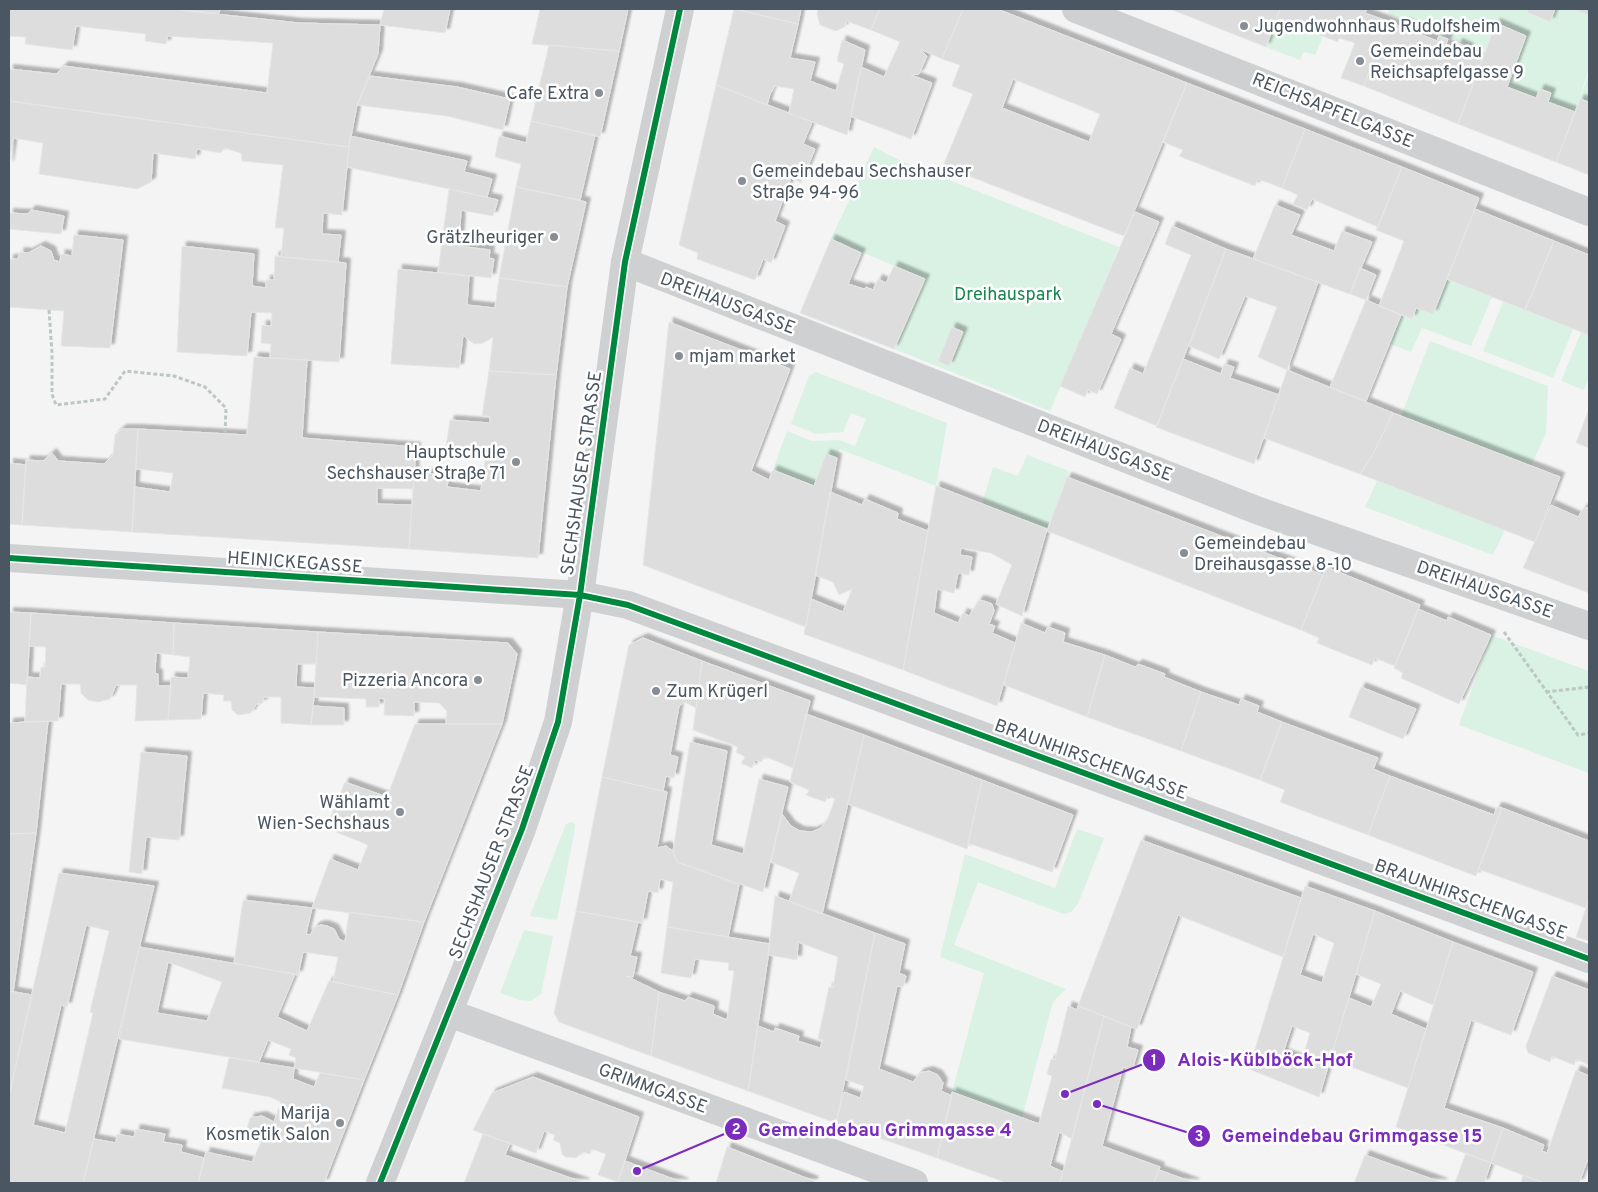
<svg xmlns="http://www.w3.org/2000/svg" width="1598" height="1192" font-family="Overpass,sans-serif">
<defs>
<filter id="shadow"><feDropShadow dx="4.5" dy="-4.5" stdDeviation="1" flood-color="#0004"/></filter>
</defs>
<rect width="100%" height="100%" fill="#f4f4f4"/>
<path fill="#d9f2e3" d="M1389,9H1529L1528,12L1550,22L1555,9H1573L1589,15V69L1575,112L1548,102L1551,93L1540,89L1536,98L1507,87L1526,36L1496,23V20L1485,51L1388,14Z
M1276,18L1323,36L1315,55L1304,52L1300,60L1266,47Z
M1589,72V102L1580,99Z
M874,147L901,161L1119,247L1050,411L894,349L925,279L831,239Z
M1447,279L1492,297L1471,346L1422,328L1411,352L1390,344L1401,315L1412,319L1416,308L1433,314Z
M1503,302L1573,329L1553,378L1483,351Z
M1581,332L1589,335V377L1584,390L1561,381Z
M1430,341L1548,386L1546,433L1531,466L1401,416Z
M816,372L947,423L936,486L839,449L837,458L814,486L773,470L787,431L812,441L839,440L855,446L866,419L851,413L843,432L816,434L791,424L809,376Z
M1027,455L1069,471L1047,529L982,504L993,467L1018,476Z
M1377,481L1505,530L1493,555L1365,507Z
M1491,635L1589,671V773L1459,725Z
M571,822L575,824L574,834L557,920L530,916L566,824Z
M1077,829L1104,838L1078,904L1071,912L1064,914L978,882L954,945L1066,989L1053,1002L1022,1118L952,1092L984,973L940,957L965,854L1055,888Z
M524,930L553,936L541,994L531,1001L520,1000L500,993Z"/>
<path fill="#ddddde" stroke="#e5e6e7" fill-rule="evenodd" filter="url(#shadow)" d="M9,9H169L299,23L380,25L378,54L357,105L349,147L9,101V69L56,74L64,66L267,93L273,43L167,36L166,44L145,41L146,34L76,26L72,50L25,44L26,37L9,36Z
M169,9H220L219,13Z
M384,9H450L445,33L380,25Z
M540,9H628L619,51L532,44Z
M734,9H801L798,24Z
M734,9L798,24L790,58L815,62L810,81L836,91L844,64L837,61L842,40L865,50L847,135L789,113L794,89L775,86L770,94L767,105L716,85Z
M818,9H880L871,30L847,21L844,27L836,31L820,25L817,14Z
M880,9H963L942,59L920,49L927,56L919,74L911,75L932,83L911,139L850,116L861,67L884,77L900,42L871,30Z
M963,9H997L1187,83L1124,236L943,166L973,94L952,86L960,65L942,59ZM1013,79L1100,114L1089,142L1002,108Z
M1170,9H1280L1266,47Z
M1280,9H1367L1365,13L1387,21L1364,86L1341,78L1355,43L1339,38L1338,42L1276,18Z
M1529,9H1555L1550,22L1527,12Z
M1573,9H1589V15Z
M1387,21L1402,27L1403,22L1415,27L1412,31L1437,41L1439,36L1448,39L1446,44L1456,48L1458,43L1469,48L1467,53L1482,59L1458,124L1364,86Z
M1496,23L1526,36L1507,87L1536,98L1540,89L1551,93L1548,102L1575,112L1556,162L1458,124Z
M549,45L619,51L600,137L531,121Z
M370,76L457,87L510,99L503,130L447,116L357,105Z
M1187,83L1305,129L1282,188L1258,179L1255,186L1179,156L1183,150L1163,142Z
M716,85L812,122L803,144L815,149L801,183L791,178L775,221L785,226L771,263L763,259L755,280L697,259L698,253L679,245Z
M1580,99L1589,102V175L1556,162Z
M9,101L349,147L342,215L323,213L322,234L341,235L338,262L281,257L284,228H275L283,165L242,161L241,153L224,148L221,153L197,149L195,159L153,153L151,182L137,189L39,174L43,143L13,138L9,165Z
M531,121L595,135L580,200L516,187L521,164L495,157L499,136L526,143Z
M1305,129L1402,167L1378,227L1312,199L1307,210L1293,204L1298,195L1282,188Z
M350,136L467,161L464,172L492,179L487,197L347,167Z
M1402,167L1479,198L1433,314L1416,308L1412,319L1379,306L1404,241L1376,230Z
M516,187L586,202L567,287L499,278Z
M449,189L498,200L493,216L461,210L459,246L490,250L489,258L494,259L491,278L438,272Z
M1275,205L1300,215L1291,235L1334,251L1342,231L1372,242L1350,294L1253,259Z
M1475,209L1554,241L1525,310L1447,279Z
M31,210L64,216L61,234L9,229V213L28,214Z
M1135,212L1159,222L1111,334L1121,339L1097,394L1088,390L1085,397L1060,386Z
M1172,226L1226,249L1157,426L1114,408L1130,368L1143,374L1191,255L1165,244Z
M74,235L123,240L110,348L61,346L64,311L9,307V259H18L20,252L28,253L41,246L51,251L54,260L60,262L61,254L72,256Z
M831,239L861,253L848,284L864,289L866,287L873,290L878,279L886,283L894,266L925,279L894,349L800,313Z
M1554,241L1589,255V335L1525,310Z
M182,246L254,254L252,286L266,288V280H274L275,256L346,263L339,362L270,358L271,344L261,343L262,325L271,326L272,313L251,312L247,356L177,352Z
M1226,249L1318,282L1287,370L1258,357L1277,307L1245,296L1219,359L1189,346Z
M1360,268L1376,275L1366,300L1350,294Z
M398,269L469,276L467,305L495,308L499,278L567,287L556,375L489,371L493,337L483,343L474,344L463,335L459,368L391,364Z
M1366,300L1401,315L1366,401L1330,387Z
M669,322L790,369L751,471L769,480L773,470L814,486L826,454L837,458L806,627L643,565Z
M952,327L963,332L949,366L938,361Z
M254,357L307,360L302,438L416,447L413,489L377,488V504L412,505L409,549L132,532L135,487L170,492L173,473L136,469L138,429L247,435Z
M1183,359L1221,374L1224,364L1234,367L1230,378L1279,395L1254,464L1156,427Z
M1287,370L1393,413L1373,454L1360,474L1264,438Z
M489,371L556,375L538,558L409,549L414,473L449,474L447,487L481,491L486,452L446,447L450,420L490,423V416H482Z
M1589,409V448L1576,443Z
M1393,413L1560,477L1535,542L1360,474L1373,454Z
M122,429H138L132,532L22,525L26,460L43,461L52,453L58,461L104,464L113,455L115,435Z
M9,463L26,465L22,525L9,524Z
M1067,477L1323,575L1301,630L1047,531Z
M936,486L1047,529L1022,616L996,604L1012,565L991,553L961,548L960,555L972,557L969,575L958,573L954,593L937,589L934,613L958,623L963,613L969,616L979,600L984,601L992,604L994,611L989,624L995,626L992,633L1015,643L997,706L903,670Z
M830,492L862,505L865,499L898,513L897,519L928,531L903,670L804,634L811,599L843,612L852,589L839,595L833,582L815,575Z
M1551,505L1578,517L1583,509L1589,507V593L1523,568Z
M1326,567L1420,605L1395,666L1375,658L1372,665L1317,643L1319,638L1301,630Z
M1418,609L1447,621L1448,617L1491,635L1459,704L1401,678L1403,673L1394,668Z
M9,612L31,613L27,685L9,683Z
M31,613L174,623L173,655L156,653L155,673L158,674V686H171L168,720L135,721L137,685H116L110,699L98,702L88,700L81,693L80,684H61L58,721L25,722L27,677L40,678L41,667L45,668L46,647L29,646Z
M174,623L318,632L316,664H297L296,687L315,688L311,725L281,723V697H263V703L256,704L251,713L238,715L232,710L231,701H223L224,695L203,693L201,719L168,720L171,677L188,678L190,657L173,655Z
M1021,623L1045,633L1048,627L1065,633L1063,642L1105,655L1087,717L1004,685Z
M318,632L508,643L517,654L502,724H446L447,711L439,703L414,702V716L384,715L385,699L379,698V707H366V699L314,697Z
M643,638L702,661L696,708L685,702L679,706L670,755L678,757L674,778L666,776L663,791L602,777L629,645Z
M1105,655L1135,667L1138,664L1165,674L1164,677L1201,692L1181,751L1087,717Z
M702,661L810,701L793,768L764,756L762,762L755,760L752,768L741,763L745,757L736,752L738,747L693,730Z
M1361,687L1416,709L1403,739L1349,717Z
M1201,692L1239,705L1241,699L1259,706L1257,712L1282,722L1260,780L1181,751Z
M313,706L344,708V725H311Z
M806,714L864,735L822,914L789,902L799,873L771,862L782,814L791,826L800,831L812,832L821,828L828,818L835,799L828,795L825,802L806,795L809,790L790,782Z
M48,721L36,833L9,834V723Z
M1282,722L1378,758L1373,769L1390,776L1368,835L1280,802L1285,790L1260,780Z
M415,724H502L424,922L312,908L330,859L358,870L368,845L326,828L345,782L387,797Z
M864,735L982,780L967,849L848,804Z
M690,742L727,751L711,845L743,854L759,779L788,787L763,892L677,862L673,851Z
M141,752L187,756L179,840L146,837L142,874L129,872Z
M1390,776L1494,815L1497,807L1502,808L1476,876L1368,835Z
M602,777L667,792L657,848L666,846L673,851L677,862L739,885L728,937L667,927L673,882L660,879L658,893L648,891L642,923L576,911Z
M982,780L1073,815L1052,872L968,843Z
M1502,808L1589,841V899L1586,908L1478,869Z
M36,833L13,992L9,991V834Z
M1141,840L1301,898L1283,957L1178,915L1137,1029L1078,1006Z
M59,873L154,886L83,1183H9V1096ZM86,925L109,931L90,1012L93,1013L65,1133L33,1125L61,1005L67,1007Z
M1305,886L1375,911L1319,1097L1249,1069ZM1313,934L1334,943L1322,983L1300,975ZM1292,1026L1310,1033L1302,1060L1283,1053Z
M775,896L875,933L836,1123L748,1091L758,1026L774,1032L775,1028L799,1036L798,1041L820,1048L823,1040L818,1039L829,987L833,988L838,957L798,942L797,960L768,955Z
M1589,899V941L1576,937Z
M243,900L312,908L306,934L310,935L315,927L321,925L327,926L334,929L339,939L345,942L349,912L424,922L398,995L333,982L338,957L303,952L298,975L234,963Z
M576,911L638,922L630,956L637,957L633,977L626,976L659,992L651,1056L559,1022L554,1013Z
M1375,911L1453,942L1433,1005L1400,991L1391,1014L1426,1029L1408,1088L1330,1059L1349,998L1371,1007L1381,984L1356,974Z
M667,927L770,944L748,1091L651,1056L659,992L685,1001L688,997L714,1006L713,1014L727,1020L734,971L728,970L729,963L695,959L691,978L661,973Z
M875,933L905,944L899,973L906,976L903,987L897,986L879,1069L913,1082L920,1073L929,1071L938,1075L943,1083L941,1091L952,1096L937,1158L836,1123L844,1092L860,1098L864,1086L846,1080Z
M1453,942L1533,972L1511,1035L1471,1020L1444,1108L1503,1128L1491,1163L1396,1127Z
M139,947L295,974L277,1017L307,1031L329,981L398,995L364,1080L294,1068L296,1058L289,1055L291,1049L268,1040L259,1062L119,1039ZM168,962L222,982L207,1021L157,1013Z
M1552,976L1589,990V1065L1576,1059L1574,1065L1552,1056L1550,1062L1528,1053L1526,1046Z
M9,991L32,995L9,1096Z
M1068,1006L1077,1010L1078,1006L1104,1016L1072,1139L1059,1132L1050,1166L1063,1172L1060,1183H1007L937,1158L952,1092L1039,1124L1052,1076L1047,1074L1051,1059L1055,1060Z
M1104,1016L1131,1027L1127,1047L1138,1050L1132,1070L1123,1067L1102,1146L1160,1167L1154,1183H1060Z
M229,1058L294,1068L293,1079L314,1087L320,1073L364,1080L324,1183H198L206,1152L252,1162L261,1142L251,1138L247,1129L250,1118L262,1116L274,1122L281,1102L270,1097L222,1088Z
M1576,1070L1589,1076V1156L1579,1183H1544L1491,1163L1503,1128L1544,1145L1542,1151L1547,1153Z
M533,1077L639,1117L618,1182L598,1175L606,1154L592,1149L590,1154L583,1152L576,1158L565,1157L562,1154L560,1143L553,1140L555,1135L544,1131L536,1153L473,1130L492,1093Z
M136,1129L165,1134L163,1142L182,1145L181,1152L204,1158L198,1183H83L94,1139L116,1143L117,1134L134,1137Z
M483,1134L510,1143L505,1155L585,1183H464Z
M727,1147L814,1181L813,1183H716Z
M1466,1153L1491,1163L1484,1183H1455Z
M1365,1155L1443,1183H1354Z
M625,1161L684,1183H617Z
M1159,1170L1195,1183H1154Z
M1523,1175L1544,1183H1521Z"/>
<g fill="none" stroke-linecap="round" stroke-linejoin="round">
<path stroke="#bcc7c4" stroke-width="3" stroke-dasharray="4 2.5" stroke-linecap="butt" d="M49,310L52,353V394L56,405L105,399L125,371L174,376L205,387L226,408L225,434
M1504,632L1578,735L1589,733
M1546,692L1589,687"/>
<path stroke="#ced0d2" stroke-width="28" d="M1076,9L1589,212
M625,262L1259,511L1589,626
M9,558L580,595L628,605L1589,959
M449,1013L914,1183"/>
<path stroke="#ced0d2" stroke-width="28" d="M380,1183L522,829L558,722L580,595L625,262L680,9"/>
<g stroke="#fff" stroke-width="9">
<path id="cycleway" d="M9,558L580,595L628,605L1589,959
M380,1183L522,829L558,722L580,595L625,262L680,9"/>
</g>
<use href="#cycleway" stroke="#00873e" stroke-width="6"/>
</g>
<g fill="#868d94" stroke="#fff" stroke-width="2">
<circle cx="1244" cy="26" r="5"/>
<circle cx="1360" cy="61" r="5"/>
<circle cx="599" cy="93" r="5"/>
<circle cx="742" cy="181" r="5"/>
<circle cx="554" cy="237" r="5"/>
<circle cx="679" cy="356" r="5"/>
<circle cx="516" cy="462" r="5"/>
<circle cx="1184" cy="553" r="5"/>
<circle cx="478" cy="680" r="5"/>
<circle cx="656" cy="691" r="5"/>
<circle cx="400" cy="812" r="5"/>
<circle cx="340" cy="1123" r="5"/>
</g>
<g text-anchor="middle" stroke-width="5" stroke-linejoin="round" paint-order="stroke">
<g font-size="18" fill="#4a5661" stroke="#fff" text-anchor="start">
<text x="1254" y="32">Jugendwohnhaus Rudolfsheim</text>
<text x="1370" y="57">Gemeindebau<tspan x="1370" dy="21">Reichsapfelgasse 9</tspan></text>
<text x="589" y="99" text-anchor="end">Cafe Extra</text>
<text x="752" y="177">Gemeindebau Sechshauser<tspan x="752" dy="21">Straße 94-96</tspan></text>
<text x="544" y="243" text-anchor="end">Grätzlheuriger</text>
<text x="689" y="362">mjam market</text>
<text x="506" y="458" text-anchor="end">Hauptschule<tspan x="506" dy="21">Sechshauser Straße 71</tspan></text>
<text x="1194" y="549">Gemeindebau<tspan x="1194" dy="21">Dreihausgasse 8-10</tspan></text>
<text x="468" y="686" text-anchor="end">Pizzeria Ancora</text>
<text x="666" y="697">Zum Krügerl</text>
<text x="390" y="808" text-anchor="end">Wählamt<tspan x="390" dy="21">Wien-Sechshaus</tspan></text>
<text x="330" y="1119" text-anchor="end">Marija<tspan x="330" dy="21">Kosmetik Salon</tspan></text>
</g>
<g font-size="18" fill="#4a5661" stroke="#fff">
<text transform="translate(1333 110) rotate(22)" y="6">REICHSAPFELGASSE</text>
<text transform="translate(728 303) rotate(21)" y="6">DREIHAUSGASSE</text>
<text transform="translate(1105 450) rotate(21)" y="6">DREIHAUSGASSE</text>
<text transform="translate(581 473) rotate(-82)" y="6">SECHSHAUSER STRASSE</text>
<text transform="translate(295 562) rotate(4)" y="6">HEINICKEGASSE</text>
<text transform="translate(1485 589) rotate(19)" y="6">DREIHAUSGASSE</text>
<text transform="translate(1091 759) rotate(20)" y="6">BRAUNHIRSCHENGASSE</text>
<text transform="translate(491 862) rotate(-69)" y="6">SECHSHAUSER STRASSE</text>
<text transform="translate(1471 899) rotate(20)" y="6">BRAUNHIRSCHENGASSE</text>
<text transform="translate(653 1088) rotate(20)" y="6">GRIMMGASSE</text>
</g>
<g font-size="18" fill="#17864f" stroke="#fff">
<text x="1008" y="300">Dreihauspark</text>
</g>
</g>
<path fill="none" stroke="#7b2cbf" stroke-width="2" d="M1065 1094L1154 1060M637 1171L736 1129M1097 1104L1199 1136"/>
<g fill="#7b2cbf" stroke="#fff" stroke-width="2">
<circle cx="1065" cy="1094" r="5"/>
<circle cx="637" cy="1171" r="5"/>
<circle cx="1097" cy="1104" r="5"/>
<circle cx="1154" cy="1060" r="12"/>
<circle cx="736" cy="1129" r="12"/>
<circle cx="1199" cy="1136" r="12"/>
</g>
<g font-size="15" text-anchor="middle" font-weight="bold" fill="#fff">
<text x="1154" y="1065">1</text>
<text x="736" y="1134">2</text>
<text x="1199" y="1141">3</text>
</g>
<g font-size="19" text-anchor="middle" font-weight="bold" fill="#7b2cbf" stroke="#fff" stroke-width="5" stroke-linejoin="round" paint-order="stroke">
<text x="1265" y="1066">Alois-Küblböck-Hof</text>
<text x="885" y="1136">Gemeindebau Grimmgasse 4</text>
<text x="1352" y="1142">Gemeindebau Grimmgasse 15</text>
</g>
<rect width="1598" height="1192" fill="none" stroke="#4a5661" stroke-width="20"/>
</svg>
